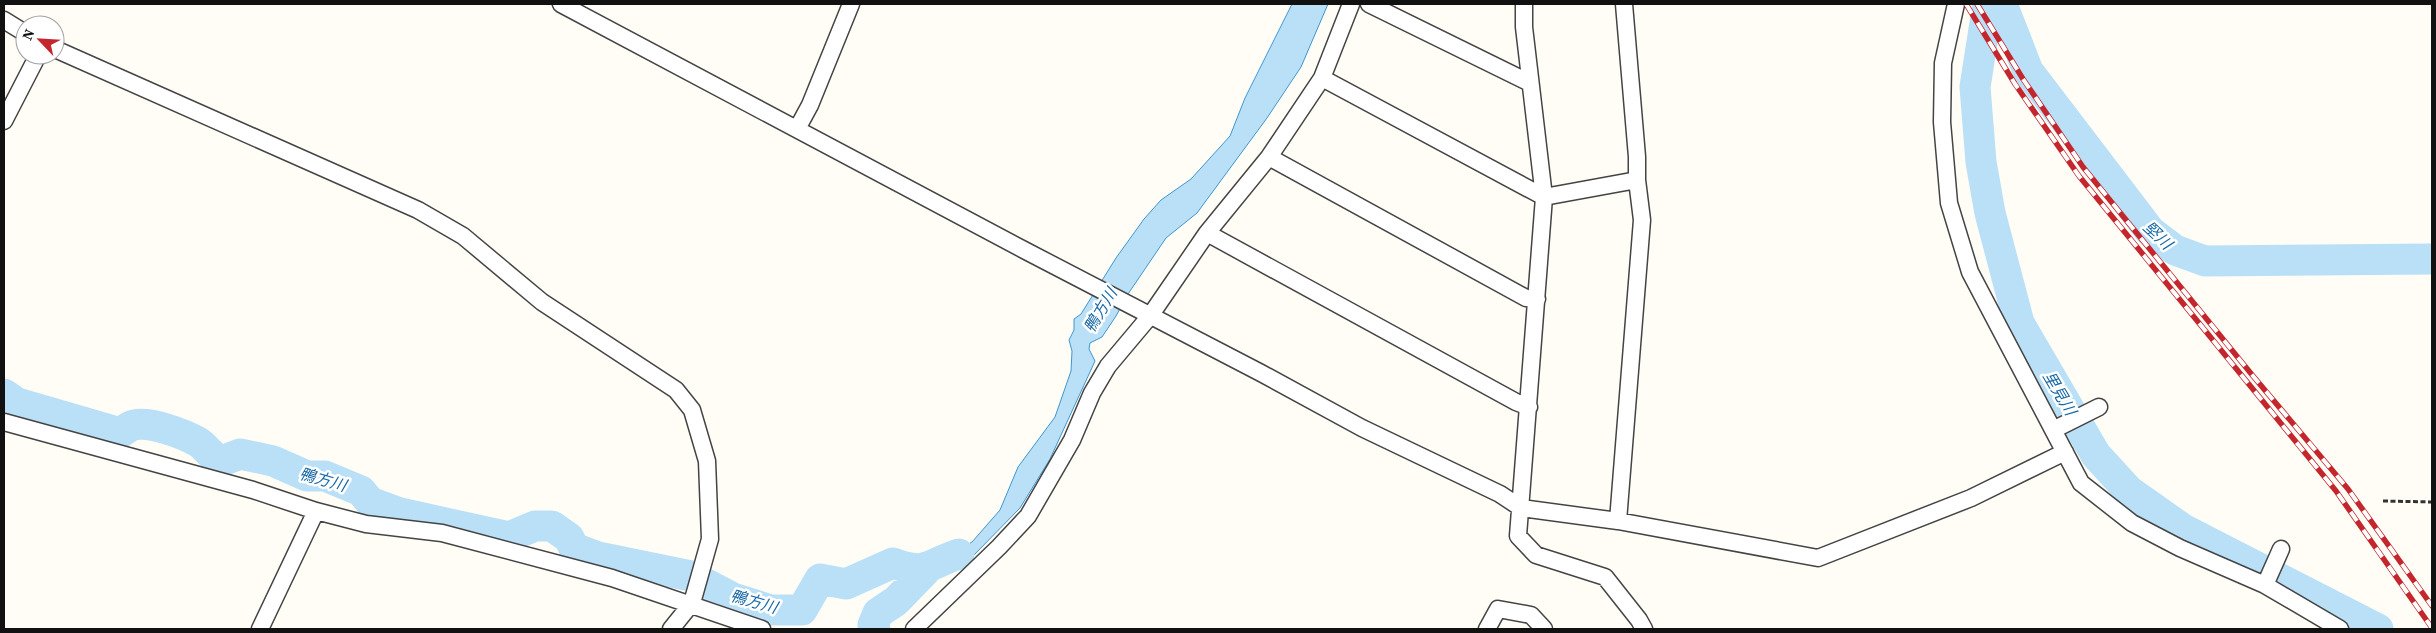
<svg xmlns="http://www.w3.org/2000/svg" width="2436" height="633" font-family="'Source Serif 4','Noto Sans JP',serif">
<rect width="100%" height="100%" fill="#fffdf5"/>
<path fill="#b9e0f7" stroke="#3f96cf" d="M1292,4H1328L1301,67L1267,118L1197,213L1166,238L1128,294L1116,316L1102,337L1090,343L1089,349L1095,361L1090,372L1050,459L1020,508L974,555L959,559L925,577L918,564L934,560L949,550L964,547L972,542L1000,510L1018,467L1055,417L1071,371L1072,351L1069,340L1074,330V319L1081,314L1116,258L1144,219L1161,200L1191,179L1230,136L1245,98Z"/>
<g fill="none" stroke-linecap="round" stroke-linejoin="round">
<path stroke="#b9e0f7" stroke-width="31" d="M1988,4L1975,87L1981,162L1990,213L2019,323L2096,455L2129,491L2183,529L2378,629
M2002,4L2028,71L2150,231L2175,250L2205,261L2432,259
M4,394L17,403L120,433C125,430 129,426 134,425C150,421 184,434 198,442C208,448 209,456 222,461L240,454L273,461L307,476H325L361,491L370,502L400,513L509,537L535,526H552L569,538L574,548L598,557L691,576L733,598L771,610H802L820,579L846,584L893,563C927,576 928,564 959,554
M875,629L873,625L878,613L896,601L927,569"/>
<g stroke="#444" stroke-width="19">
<path id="minor" d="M561,4L1026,251L1261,373L1362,428L1500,494L1521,508L1618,521L1818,558L1971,498L2065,452
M1369,4L1530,83
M1524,4V27L1544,197L1518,536L1536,555L1605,577L1639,620L1644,629
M1956,4L1943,63L1942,122L1949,203L1970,272L2081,483L2132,523L2180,548L2265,585L2340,629
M4,20L25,33
M55,49L418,210L463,236L542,302L676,390L692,410L707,461L710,539L692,603L671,629
M1322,78L1544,197L1637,180
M4,121L38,55
M797,129L810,105L851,4
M1269,157L1526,298L1537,299
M1207,233L1516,402L1529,407
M4,422L253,490L316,511L366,524L442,533L612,578L762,629
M2053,430L2099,407
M1618,521L1642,220L1637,180V157L1624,4
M2265,585L2281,549
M260,629L316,511
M914,629L999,547L1028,516L1072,440L1092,393L1108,366L1150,316L1207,233L1269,157L1322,78L1351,4
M1487,629L1498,609L1531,615L1544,629"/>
</g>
<path stroke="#333" stroke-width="3" stroke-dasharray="5 2.5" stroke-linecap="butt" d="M2383,501L2432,502"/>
<use href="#minor" stroke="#fff" stroke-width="16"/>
<g stroke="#c4262e" stroke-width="5.5">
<path id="rail" d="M1966,4L2015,84L2079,176L2336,491L2432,628
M1977,4L2023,79L2083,167L2253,376L2348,489L2432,606"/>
</g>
<use href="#rail" stroke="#fff" stroke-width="4" stroke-dasharray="11" stroke-linecap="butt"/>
</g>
<g text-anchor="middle" stroke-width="5" stroke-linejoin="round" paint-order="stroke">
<g font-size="16" font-style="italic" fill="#1768a6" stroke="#fff">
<text transform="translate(2158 235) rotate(43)" y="6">堅川</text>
<text transform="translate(1100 310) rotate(-59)" y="6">鴨方川</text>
<text transform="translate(2060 393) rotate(59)" y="6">里見川</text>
<text transform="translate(323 479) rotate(16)" y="6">鴨方川</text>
<text transform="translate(754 601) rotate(16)" y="6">鴨方川</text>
</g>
</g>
<rect width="2436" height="633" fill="none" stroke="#111111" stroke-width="10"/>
<g transform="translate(40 40) rotate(295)"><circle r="24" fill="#ffffff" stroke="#a0a0a0"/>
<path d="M0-4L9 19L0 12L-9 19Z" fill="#c4262e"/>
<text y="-8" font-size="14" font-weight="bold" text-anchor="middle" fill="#111111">N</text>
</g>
</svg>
